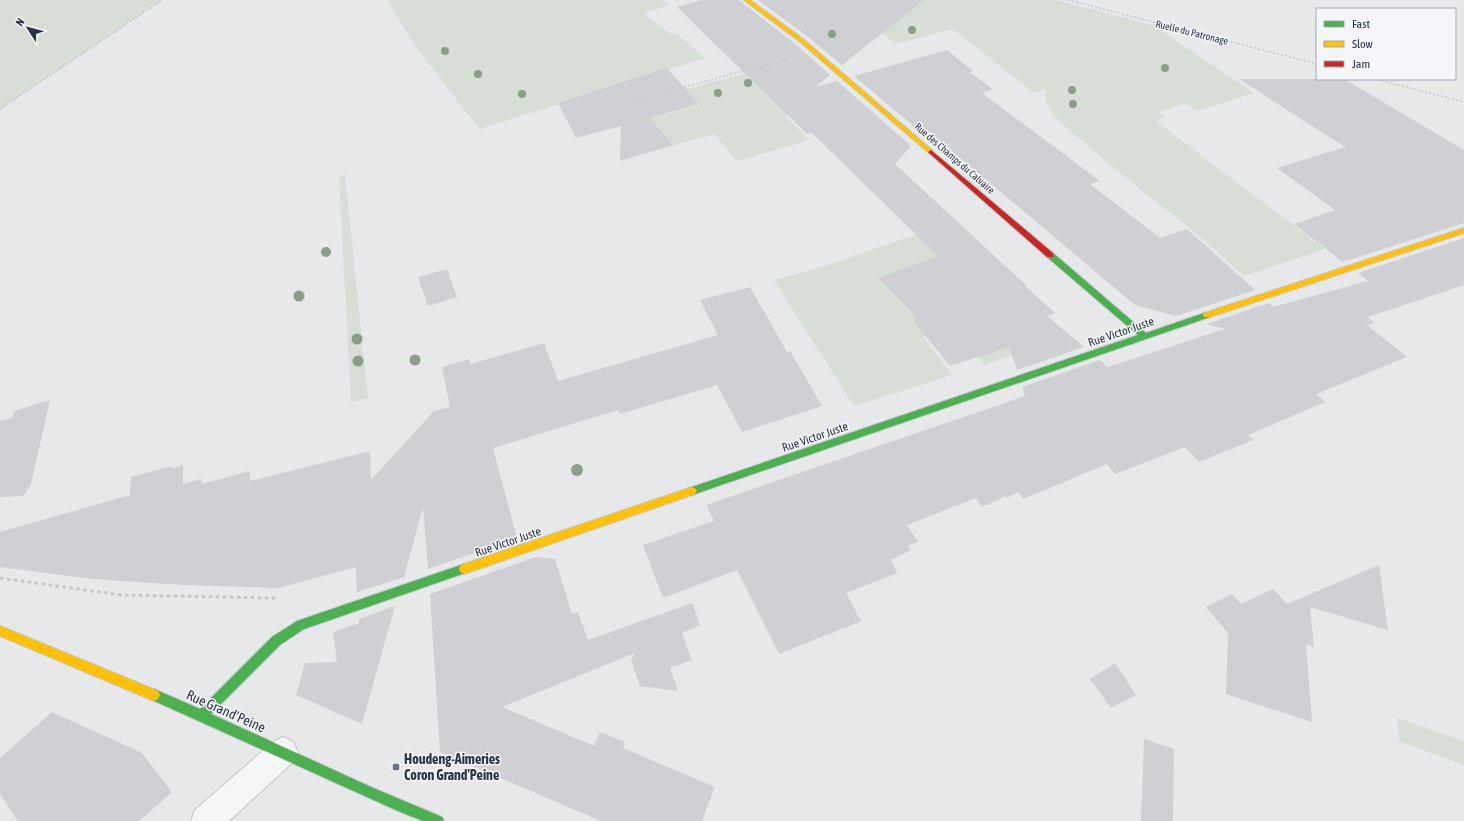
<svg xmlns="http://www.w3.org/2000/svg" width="1464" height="821" font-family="'Asap Condensed',sans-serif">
<rect width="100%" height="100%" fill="#e6e8ea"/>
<path fill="#d6ded6" d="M0,0H162L0,109Z
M387,0H663L669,5L644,13L670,34L675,33L705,58L479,129L414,44Z
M882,0H1056L1153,25L1254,93L1197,111L1185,103L1159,112L1166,118L1156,121L1325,249L1244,276L1203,239L1116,170L1053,116L1045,100L1046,89L1034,93L953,29L896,44L859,15Z
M799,59L816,75L761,90L775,103L780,102L791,113L784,115L809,140L737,161L714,134L653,151L632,123L700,105L686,89Z
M345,175L368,398L351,402L339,177Z
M920,233L1023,351L984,365L956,331V326L923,337L952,375L854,406L774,280L828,265Z
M1397,718L1464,741V765L1399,741Z"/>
<path fill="#ced0d3" d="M702,0H739L795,44L830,75L815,87L837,81L911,146L895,164L1027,286H1025L1055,313L1047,316L1084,347L1017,370L1009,347L950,366L913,320L917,318L879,278L938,256L812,133L807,134L677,7Z
M758,0H924L842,65L807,36Z
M947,50L973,71L969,72L993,89L982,93L1100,181L1090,184L1160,238L1187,229L1255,290L1176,316L1135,305L926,129L922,133L854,76Z
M667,68L699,104L650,118L673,145L620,161L621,126L576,138L558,103Z
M1239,79H1344L1464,150V223L1343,262L1294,224L1335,210L1277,168L1345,147Z
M1464,238V285L1368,317L1374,323L1367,325L1407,357L1316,394L1325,402L1248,435L1253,440L1199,462L1185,447L1115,474L1107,464L1023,499L1018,492L1007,498L1006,496L982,507L976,498L907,525L918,542L908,545L911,550L891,560L897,573L846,593L861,621L779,654L737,570L663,598L643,545L714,521L706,505L1025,396L1022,387L1100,360L1108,367L1225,329L1207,324L1269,303L1273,307L1368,281L1358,273Z
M447,269L457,297L428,306L418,277Z
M750,287L787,352L790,351L822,406L742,432L717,385L620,414L618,410L493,448L517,538L428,569L423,507L404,577L357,592L356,567L278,588L183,585L93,579L0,567V532L130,495L131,477L172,466L171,469L183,465V484L201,479L202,484L250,471V481L370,451L371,480L434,411L450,407L442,367L469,359L470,364L544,343L558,381L718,335L700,300Z
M50,400L31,484L23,496L0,497V421L12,418L14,411Z
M536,557L555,559L572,614L578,612L588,640L692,603L700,625L682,633L692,660L670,668L678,691L640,686L631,660L635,653L502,707L594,746L600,732L625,742L623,748L715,787L702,821H601L440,752L430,594Z
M1379,565L1388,630L1310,607L1314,647L1306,644L1312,722L1226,694L1228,633L1206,607L1232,594L1241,604L1273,589L1287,604Z
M395,606L362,724L296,695L305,663L337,662L333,632L359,623V619Z
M1115,663L1136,695L1111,708L1090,679Z
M52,712L142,753L172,792L139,821H18L0,794V758Z
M1144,739L1174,749L1173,821H1141Z"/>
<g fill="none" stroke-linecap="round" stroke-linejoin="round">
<g stroke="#c4c6c8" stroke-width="2">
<path id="street" d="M283,737L293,742L298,752L293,762L229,821H191L195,810L273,742Z"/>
</g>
<g stroke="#c4c6c8" stroke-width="2">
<path id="fast" d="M1050,252L1053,253L1146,333L1207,312L1211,315L1210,317L692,495L689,494L687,491L689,488L1138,335L1047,257V253Z
M464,564L468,566L469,569L468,572L304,629L280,645L211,714L371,787L442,817L444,821H423L398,811L150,699L148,695L150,691L154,689L200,709L272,637L297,621Z"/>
</g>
<g stroke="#c4c6c8" stroke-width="2">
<path id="slow" d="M744,0H750L803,39L933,151V153H929L799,41Z
M1464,228V233L1210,317H1204L1203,315L1204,313Z
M692,487L695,488L697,491L695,494L464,574L460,572L459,569L460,566L464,564Z
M0,626L158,691L160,695L158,699L154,701L0,636Z"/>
</g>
<g stroke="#c4c6c8" stroke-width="2">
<path id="jam" d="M931,150L1053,253V257H1047L929,153L928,152Z"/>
</g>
<path stroke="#c5c6ca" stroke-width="1.5" stroke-dasharray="2 2" stroke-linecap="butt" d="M1068,0L1317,64
M1375,79L1464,102
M630,101L786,60
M0,109L162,0"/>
<path stroke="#c5c6ca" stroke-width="3" stroke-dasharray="3.5 3.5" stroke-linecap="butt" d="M0,578L121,595L276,598"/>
<use href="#street" fill="#f5f6f7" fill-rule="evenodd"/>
<use href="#fast" fill="#4caf50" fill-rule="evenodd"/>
<use href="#slow" fill="#ffc107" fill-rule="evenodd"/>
<use href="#jam" fill="#c62828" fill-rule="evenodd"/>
</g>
<g fill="#8a9e88">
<circle cx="912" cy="30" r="4"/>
<circle cx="832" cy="34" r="4"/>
<circle cx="445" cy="51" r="4"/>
<circle cx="1165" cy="68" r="4"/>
<circle cx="478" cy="74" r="4"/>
<circle cx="748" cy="83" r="4"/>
<circle cx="1072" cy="90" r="4"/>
<circle cx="718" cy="93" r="4"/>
<circle cx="522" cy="94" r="4"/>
<circle cx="1073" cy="104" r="4"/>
<circle cx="326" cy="252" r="5"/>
<circle cx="299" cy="296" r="5.5"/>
<circle cx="357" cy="339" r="5.5"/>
<circle cx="415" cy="360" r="5.5"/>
<circle cx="358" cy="361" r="5.5"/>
<circle cx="577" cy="470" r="6"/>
</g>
<rect fill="#6c737f" stroke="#f4f6f9" stroke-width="1.5" x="392" y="763" width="8" height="8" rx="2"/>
<g text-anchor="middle" stroke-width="3" stroke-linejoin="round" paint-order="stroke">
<g font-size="10" fill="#2b3445" stroke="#f4f6f9">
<text transform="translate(1192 32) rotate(14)" y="4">Ruelle du Patronage</text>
<text transform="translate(955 158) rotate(41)" y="4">Rue des Champs du Calvaire</text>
</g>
<g font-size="12" fill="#2b3445" stroke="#f4f6f9">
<text transform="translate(1121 332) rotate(-19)" y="4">Rue Victor Juste</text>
<text transform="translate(815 437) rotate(-19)" y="4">Rue Victor Juste</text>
<text transform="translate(508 542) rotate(-19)" y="4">Rue Victor Juste</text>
</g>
<g font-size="14" fill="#2b3445" stroke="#f4f6f9">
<text transform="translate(226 711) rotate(24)" y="5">Rue Grand'Peine</text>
</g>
<g font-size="14" font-weight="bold" fill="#2b3445" stroke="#f4f6f9" text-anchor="start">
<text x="404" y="764">Houdeng-Aimeries<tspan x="404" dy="16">Coron Grand'Peine</tspan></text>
</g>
</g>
<rect x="1316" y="8" width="140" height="72" fill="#f4f6f9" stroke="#a4a8b1"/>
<rect x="1324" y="21" width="20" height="6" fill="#4caf50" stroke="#a4a8b1"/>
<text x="1352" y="28" font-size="12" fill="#2b3445">Fast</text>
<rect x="1324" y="41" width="20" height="6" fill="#ffc107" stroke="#a4a8b1"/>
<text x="1352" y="48" font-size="12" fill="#2b3445">Slow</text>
<rect x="1324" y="61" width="20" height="6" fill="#c62828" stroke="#a4a8b1"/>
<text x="1352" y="68" font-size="12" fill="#2b3445">Jam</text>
<g transform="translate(28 28) rotate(306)" stroke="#f4f6f9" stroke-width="3" paint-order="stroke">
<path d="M0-3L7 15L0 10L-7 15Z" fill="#2b3445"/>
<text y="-6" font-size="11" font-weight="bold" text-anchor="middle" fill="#2b3445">N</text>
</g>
</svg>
